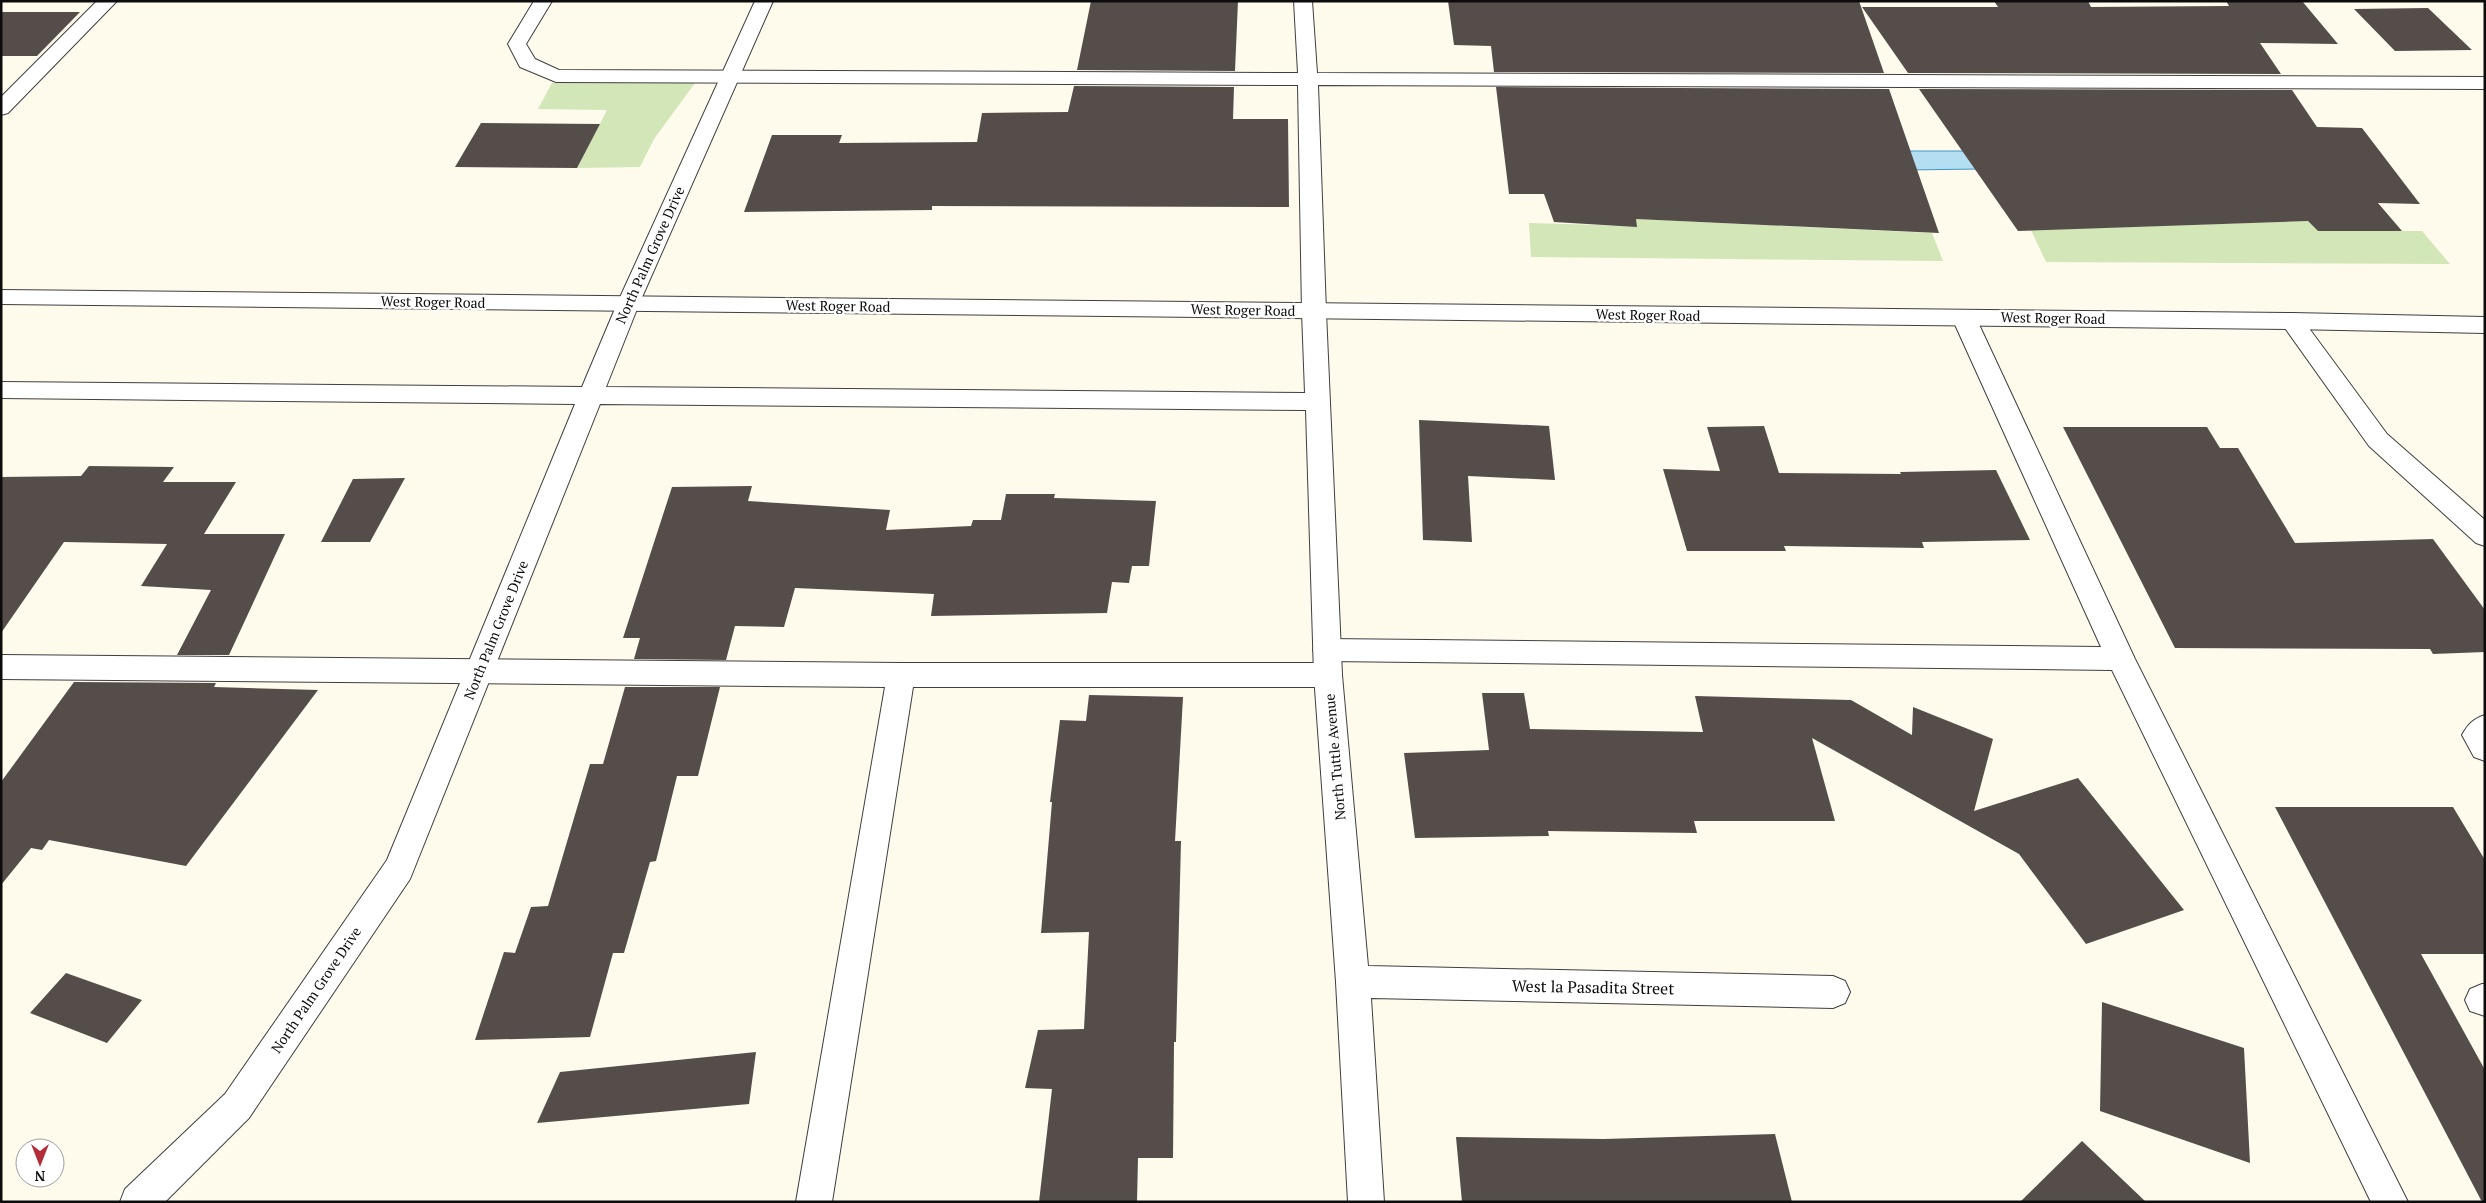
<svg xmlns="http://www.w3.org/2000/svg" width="2486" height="1203" font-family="'PT Serif',serif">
<rect width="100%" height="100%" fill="#fefaec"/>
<path fill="#d2e6b8" d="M552,83H695L654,139L640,167L577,168L607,110L538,109Z
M1636,219L1932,233L1943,261L1531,257L1529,223L1636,226Z
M2308,221L2318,231H2422L2450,264L2046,262L2031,230Z"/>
<path fill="#b4def2" stroke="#4096c5" d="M1896,151H1970L1981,169L1905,170Z"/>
<path fill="#544d49" d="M1091,1H1238L1235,71L1077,70Z
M1448,1H1859L1884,73L1494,72L1491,46L1454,45Z
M1994,1H2088L2091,7L2229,6L2226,1H2302L2338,44L2260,43L2281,74L1908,73L1862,7H1998Z
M2428,8L2472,50L2395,51L2354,9Z
M1,12H80L37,56H1Z
M1074,86L1234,87L1233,119H1288L1289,207L932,206V210L744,212L772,135H842L839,143L977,142L982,113L1068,112Z
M1496,87L1889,89L1939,233L1636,219L1637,227L1554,222L1544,194H1509Z
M1919,89L2292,90L2317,127L2362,128L2420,204L2378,203L2402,231H2318L2308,221L2018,231Z
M481,123L600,124L577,168L455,167Z
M1419,420L1549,426L1555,480L1468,476L1472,542L1423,540Z
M1764,426L1779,473L1901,474L1900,472L1996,470L2030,540L1922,542L1924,548L1784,546L1786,551H1687L1663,469L1720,471L1707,427Z
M2063,427H2207L2220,448H2238L2295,543L2433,539L2485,610V652L2433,654L2430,649L2175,648Z
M89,466L174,467L163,482H236L204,534H285L229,655H177L211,590L141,586L167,544L64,542L1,633V477L81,476Z
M405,478L370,542H321L353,479Z
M752,486L748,501L890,510L886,530L971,526L973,520H1001L1006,494H1055L1054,498L1156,501L1149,566H1132L1129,583L1112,582L1107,613L931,616L934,594L795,588L784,627L735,626L726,660L634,659L640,638H623L672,487Z
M74,682L216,683L214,687L318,690L186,866L49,840L42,850L31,848L1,885V782Z
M625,687H720L698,776H677L656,861L650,862L624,953H613L590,1037L475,1040L504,952L515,953L531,907L548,906L590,764H603Z
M1482,693H1524L1530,729L1703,732L1695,696L1851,700L1912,735L1913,707L1993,739L1974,811L2078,778L2184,910L2086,944L2019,854L1812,738L1835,821H1694L1697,833L1548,831L1549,836L1415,838L1404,753L1489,750Z
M1089,695L1183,697L1175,841H1181L1176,1042H1174L1173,1158H1138L1137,1202H1039L1052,1089L1025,1088L1038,1030L1084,1029L1089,932L1041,933L1052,802H1050L1060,720L1086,721Z
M2275,807H2453L2485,860V954H2421L2485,1070V1202H2482Z
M66,973L142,1000L107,1043L30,1013Z
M2102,1002L2244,1048L2250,1163L2100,1111Z
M756,1052L749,1104L537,1123L560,1072Z
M1775,1134L1792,1202H1462L1456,1137L1604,1139Z
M2082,1141L2146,1202H2020Z"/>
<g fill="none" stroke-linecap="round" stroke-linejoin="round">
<g stroke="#3f3f3f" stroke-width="2">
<path id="service" d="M97,1H117L8,113L1,115V97Z
M534,1H552L526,44L535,59L559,70L1298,73L1294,1H1312L1317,73L2485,77V89L1318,85L1326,312L1322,317L1314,320L1306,317L1302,312L1298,85L556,82L520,67L508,44Z
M1964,310L1972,313L1976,318L2135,659L2408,1202H2371L2112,670L1327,661L1317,658L1313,650L1317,642L1327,639L2101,647L1952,318L1956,313Z
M2292,313L2300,316L2387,434L2485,520V546L2476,543L2369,446L2280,321L2284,316Z
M1,655L901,663H1328L1338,667L1342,675L1338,683L1328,687H913L832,1202H796L885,687L1,679Z
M2485,715V761L2474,757L2462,735C2468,724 2473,719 2485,715Z
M2482,984H2485V1016L2470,1011L2465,1000L2470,989Z"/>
</g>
<g stroke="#3f3f3f" stroke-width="2">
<path id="minor" d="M755,1H773L639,304L606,387L1305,393L1302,312L1306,307L1314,304L1322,307L1326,312L1342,675L1368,966L1833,976L1845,981L1850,992L1845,1003L1833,1008L1371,998L1384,1202H1348L1336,982L1314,675L1306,410L600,404L410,879L249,1118L165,1202H120L125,1189L225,1094L387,860L575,404L1,398V382L582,387L617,304Z"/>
</g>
<g stroke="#3f3f3f" stroke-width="2">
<path id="tertiary" d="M1,290L2292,313L2485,317V333L2292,329L1,304Z"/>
</g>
<use href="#service" fill="#fff" fill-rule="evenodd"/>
<use href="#minor" fill="#fff" fill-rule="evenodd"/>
<use href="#tertiary" fill="#fff" fill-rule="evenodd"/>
</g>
<g text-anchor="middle" stroke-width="5" stroke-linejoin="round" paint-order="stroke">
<g font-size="14" fill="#0c0c0c" stroke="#fff">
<text transform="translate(650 255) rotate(-66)" y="5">North Palm Grove Drive</text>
<text transform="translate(433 302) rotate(1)" y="5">West Roger Road</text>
<text transform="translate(838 306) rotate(1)" y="5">West Roger Road</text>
<text transform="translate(1243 310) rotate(1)" y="5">West Roger Road</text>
<text transform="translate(1648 315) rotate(1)" y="5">West Roger Road</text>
<text transform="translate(2053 318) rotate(1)" y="5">West Roger Road</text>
<text transform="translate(496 630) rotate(-68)" y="5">North Palm Grove Drive</text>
<text transform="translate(1335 757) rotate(-95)" y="5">North Tuttle Avenue</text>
<text transform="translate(316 990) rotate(-56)" y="5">North Palm Grove Drive</text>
</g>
<g font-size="16" fill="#0c0c0c" stroke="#fff">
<text transform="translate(1593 987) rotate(1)" y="6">West la Pasadita Street</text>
</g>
</g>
<rect width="2486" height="1203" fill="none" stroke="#0c0c0c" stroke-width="5"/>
<g transform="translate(40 1163) rotate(180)"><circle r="24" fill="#ffffff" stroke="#9e9e9e"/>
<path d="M0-4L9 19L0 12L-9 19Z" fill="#b32d3a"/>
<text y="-8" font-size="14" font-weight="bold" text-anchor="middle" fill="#0c0c0c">N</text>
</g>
</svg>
